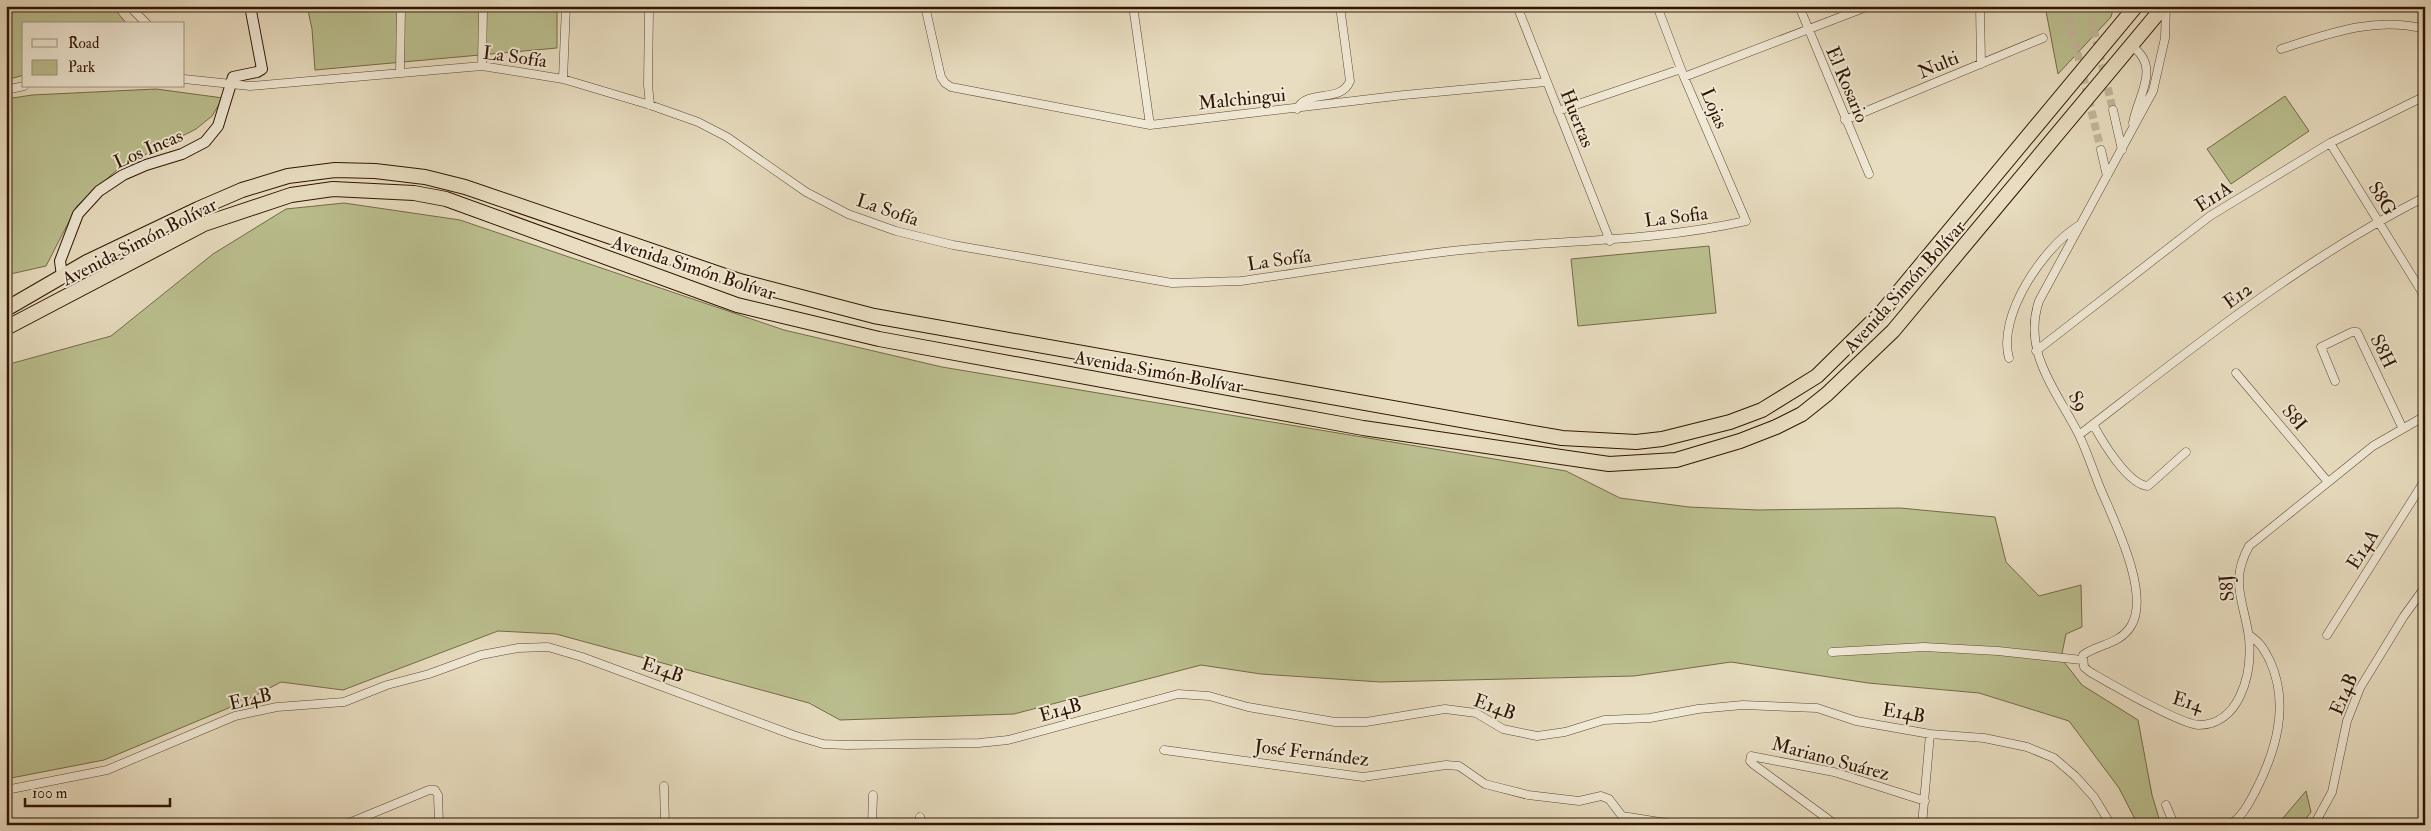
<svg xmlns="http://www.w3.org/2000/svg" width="2431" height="831" font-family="'IM FELL Double Pica',serif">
<rect width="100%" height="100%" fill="#e8ddc0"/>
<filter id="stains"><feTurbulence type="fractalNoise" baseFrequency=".004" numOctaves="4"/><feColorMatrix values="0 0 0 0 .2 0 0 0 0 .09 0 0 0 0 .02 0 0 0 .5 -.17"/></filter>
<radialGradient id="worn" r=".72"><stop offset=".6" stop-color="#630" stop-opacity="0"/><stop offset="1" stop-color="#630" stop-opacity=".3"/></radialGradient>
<path fill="#bbbf8f" stroke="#766a48" d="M6,6H112L127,24H24V75L6,80Z
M307,6H557V48L315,70L312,29Z
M2045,6H2114L2111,17L2058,74Z
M156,89L223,98L212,116L196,129L119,168L77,206L46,266L6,275V99L32,95Z
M2285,96L2309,131L2231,184L2207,149Z
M344,203L460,220L784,330L942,367L1566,471L1620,498L1689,507L1758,510L1900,508L1995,517L2006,562L2039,596L2081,585L2082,627L2066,634L2061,658L2082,685L2138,720L2152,795L2161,825H2138L2119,788L2069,721L1979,693L1868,683L1731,662L1634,676L1380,682L1261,674L1201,665L1014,714L840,720L809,703L556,634L498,631L343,690L281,682L243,702L104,760L6,779V365L111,336L213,254L286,209Z
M1709,246L1716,313L1578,326L1571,259Z
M2306,791L2311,812L2301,825H2277Z"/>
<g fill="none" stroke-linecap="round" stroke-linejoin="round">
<path stroke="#c3b59a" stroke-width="8" stroke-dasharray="8 4" stroke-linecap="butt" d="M2066,6L2101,150
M2088,6L2113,110"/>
<g stroke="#5e4631" stroke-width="9">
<path id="street" d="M129,6L147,24
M925,6L941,77L945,83L951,87L1150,125L1404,95L1546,82
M1133,6L1150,125
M1517,6L1610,241
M1799,6L1869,174
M1980,6L1981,64
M2166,6L2165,38L2153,91L2039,301C2022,352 2056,390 2078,433C2087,451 2093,471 2101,490C2114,521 2151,594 2131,626C2120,644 2099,644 2083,655L2084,667L2090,672C2111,684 2179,724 2199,725C2218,725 2232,713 2240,696C2249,677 2251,659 2249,638C2244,600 2229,583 2249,546L2373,446L2425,416
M649,9L648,85L650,105
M2130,45C2163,66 2137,97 2133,123
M2281,49C2328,34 2374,16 2425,29
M482,66L483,6
M400,72L401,6
M1684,77L1869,6
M184,79L250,86L482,66L563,79L650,105L698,122L727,137L806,192L848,214L896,231L953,245L1172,283L1241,281C1311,271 1382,259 1452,251C1551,240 1648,243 1746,221L1684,77L1657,6
M563,79L566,6
M6,90L24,86
M1297,109C1307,88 1341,104 1350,81L1340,6
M2113,110L2122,150
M1558,111L1681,69
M1845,120L2043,38
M2330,143L2425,297
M2101,150L2107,176
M2036,351L2210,216L2330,143L2425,96
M2009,358C1997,316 2043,248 2078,226
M2236,373L2328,482
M2335,381L2321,347L2352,332H2357L2402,427
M2093,424C2102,441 2128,485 2148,486L2186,452
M2079,435C2190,350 2300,260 2425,197
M2327,635L2425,480
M1832,652L1924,647L1998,651L2082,660
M1164,750L1363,777L1446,765L1459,766L1485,784L1528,795L1579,801L1601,796L1609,799L1622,816L1679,825
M664,786L665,825
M6,790L107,770L235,716L277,707L344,702L387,685L429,674L481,655L518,648L548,647L582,657L793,735L823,744L847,745L979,743L1008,740L1178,694L1209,696L1248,707L1335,722H1366L1445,709L1476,713L1503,729L1537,736L1565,732L1604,720L1650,718L1698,709L1743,705L1817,708L1856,721L1930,734L1984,738L2008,743L2027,747L2054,758L2075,776L2094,797L2111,825
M2166,805L2173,822L2176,825
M920,817L923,825
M344,825L429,790H435L438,795L439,825
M872,825L873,795
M1836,825L1753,764L1750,761L1751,756L1834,772L1925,801
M1922,825L1930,734
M2229,825C2241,819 2249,803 2255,792C2276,751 2290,705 2270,661C2264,649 2260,642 2249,635
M2314,825L2332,792L2347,721L2360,688L2404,616L2425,587"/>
</g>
<g stroke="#301401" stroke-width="12">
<path id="secondary" d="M62,276L60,261L78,214L99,191L123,175L146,165L182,154L205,142L218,126L233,77L257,72L262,69L250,6"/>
</g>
<g stroke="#301401" stroke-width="16">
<path id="highway" d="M6,309L87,262L198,209L242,190L288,176L335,170L375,171L425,177L465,187L740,281L874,316L1562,438L1636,442L1662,439L1730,422L1762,410L1817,376L1881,313L2136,6
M6,328L204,224L291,195L333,189L414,193L446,199L737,305L879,339L1363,428L1609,464L1676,460L1740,441L1776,427L1802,414L1827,394L1893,331L2164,6"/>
</g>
<use href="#street" stroke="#f0e9d6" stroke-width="8"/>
<use href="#secondary" stroke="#f0e9d6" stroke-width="10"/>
<use href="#highway" stroke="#e8ddc0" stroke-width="14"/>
</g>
<g text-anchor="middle" stroke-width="4" stroke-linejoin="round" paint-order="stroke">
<g font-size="19" fill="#301401" stroke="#f0e9d6">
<text transform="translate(515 56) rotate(8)" y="7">La Sofía</text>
<text transform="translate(1938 64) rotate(-23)" y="7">Nulti</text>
<text transform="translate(1848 84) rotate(67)" y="7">El Rosario</text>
<text transform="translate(1242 98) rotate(-6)" y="7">Malchingui</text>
<text transform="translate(1715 108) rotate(67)" y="7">Lojas</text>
<text transform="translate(1578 118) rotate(68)" y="7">Huertas</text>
<text transform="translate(148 148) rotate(-23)" y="7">Los Incas</text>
<text transform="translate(2213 196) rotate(-33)" y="7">E11A</text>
<text transform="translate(2383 198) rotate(58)" y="7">S8G</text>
<text transform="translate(888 209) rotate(19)" y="7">La Sofía</text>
<text transform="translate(1676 216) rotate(-7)" y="7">La Sofia</text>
<text transform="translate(139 241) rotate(-27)" y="7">Avenida Simón Bolívar</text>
<text transform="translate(1279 259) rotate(-8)" y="7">La Sofía</text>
<text transform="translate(694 267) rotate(18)" y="7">Avenida Simón Bolívar</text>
<text transform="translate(1904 286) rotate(-48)" y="7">Avenida Simón Bolívar</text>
<text transform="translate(2237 295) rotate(-36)" y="7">E12</text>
<text transform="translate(2384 351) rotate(64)" y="7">S8H</text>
<text transform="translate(1159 371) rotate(10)" y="7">Avenida Simón Bolívar</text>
<text transform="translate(2079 401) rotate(61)" y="7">S9</text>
<text transform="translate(2295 417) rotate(50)" y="7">S8I</text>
<text transform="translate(2362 549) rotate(-58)" y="7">E14A</text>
<text transform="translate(2226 588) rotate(-94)" y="7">S8J</text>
<text transform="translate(663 669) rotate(19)" y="7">E14B</text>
<text transform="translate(2343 694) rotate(-67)" y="7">E14B</text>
<text transform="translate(250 698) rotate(-13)" y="7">E14B</text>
<text transform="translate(2188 701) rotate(17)" y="7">E14</text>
<text transform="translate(1495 706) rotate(20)" y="7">E14B</text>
<text transform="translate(1060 709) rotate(-16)" y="7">E14B</text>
<text transform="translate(1904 712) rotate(10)" y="7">E14B</text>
<text transform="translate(1312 752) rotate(7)" y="7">José Fernández</text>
<text transform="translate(1831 758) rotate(15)" y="7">Mariano Suárez</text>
</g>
</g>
<rect width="2431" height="831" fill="none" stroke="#e8ddc0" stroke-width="25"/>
<rect x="8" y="8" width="2416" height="816" fill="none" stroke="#301401" stroke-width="2.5"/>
<rect x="12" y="12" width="2406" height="806" fill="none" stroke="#301401"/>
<rect x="22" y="22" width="162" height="65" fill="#f0e9d6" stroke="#a39481"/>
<rect x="32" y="39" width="25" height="8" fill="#f0e9d6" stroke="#a39481"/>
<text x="68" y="48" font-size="15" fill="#301401">Road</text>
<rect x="32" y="60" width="25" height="15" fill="#bbbf8f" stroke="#a39481"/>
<text x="68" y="72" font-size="15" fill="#301401">Park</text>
<path d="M25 798v8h145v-8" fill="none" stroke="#301401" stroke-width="2.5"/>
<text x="32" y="798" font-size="15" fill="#301401" stroke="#f0e9d6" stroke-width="4" paint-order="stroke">100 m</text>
<rect width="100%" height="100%" filter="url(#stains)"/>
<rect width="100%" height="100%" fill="url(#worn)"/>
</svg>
